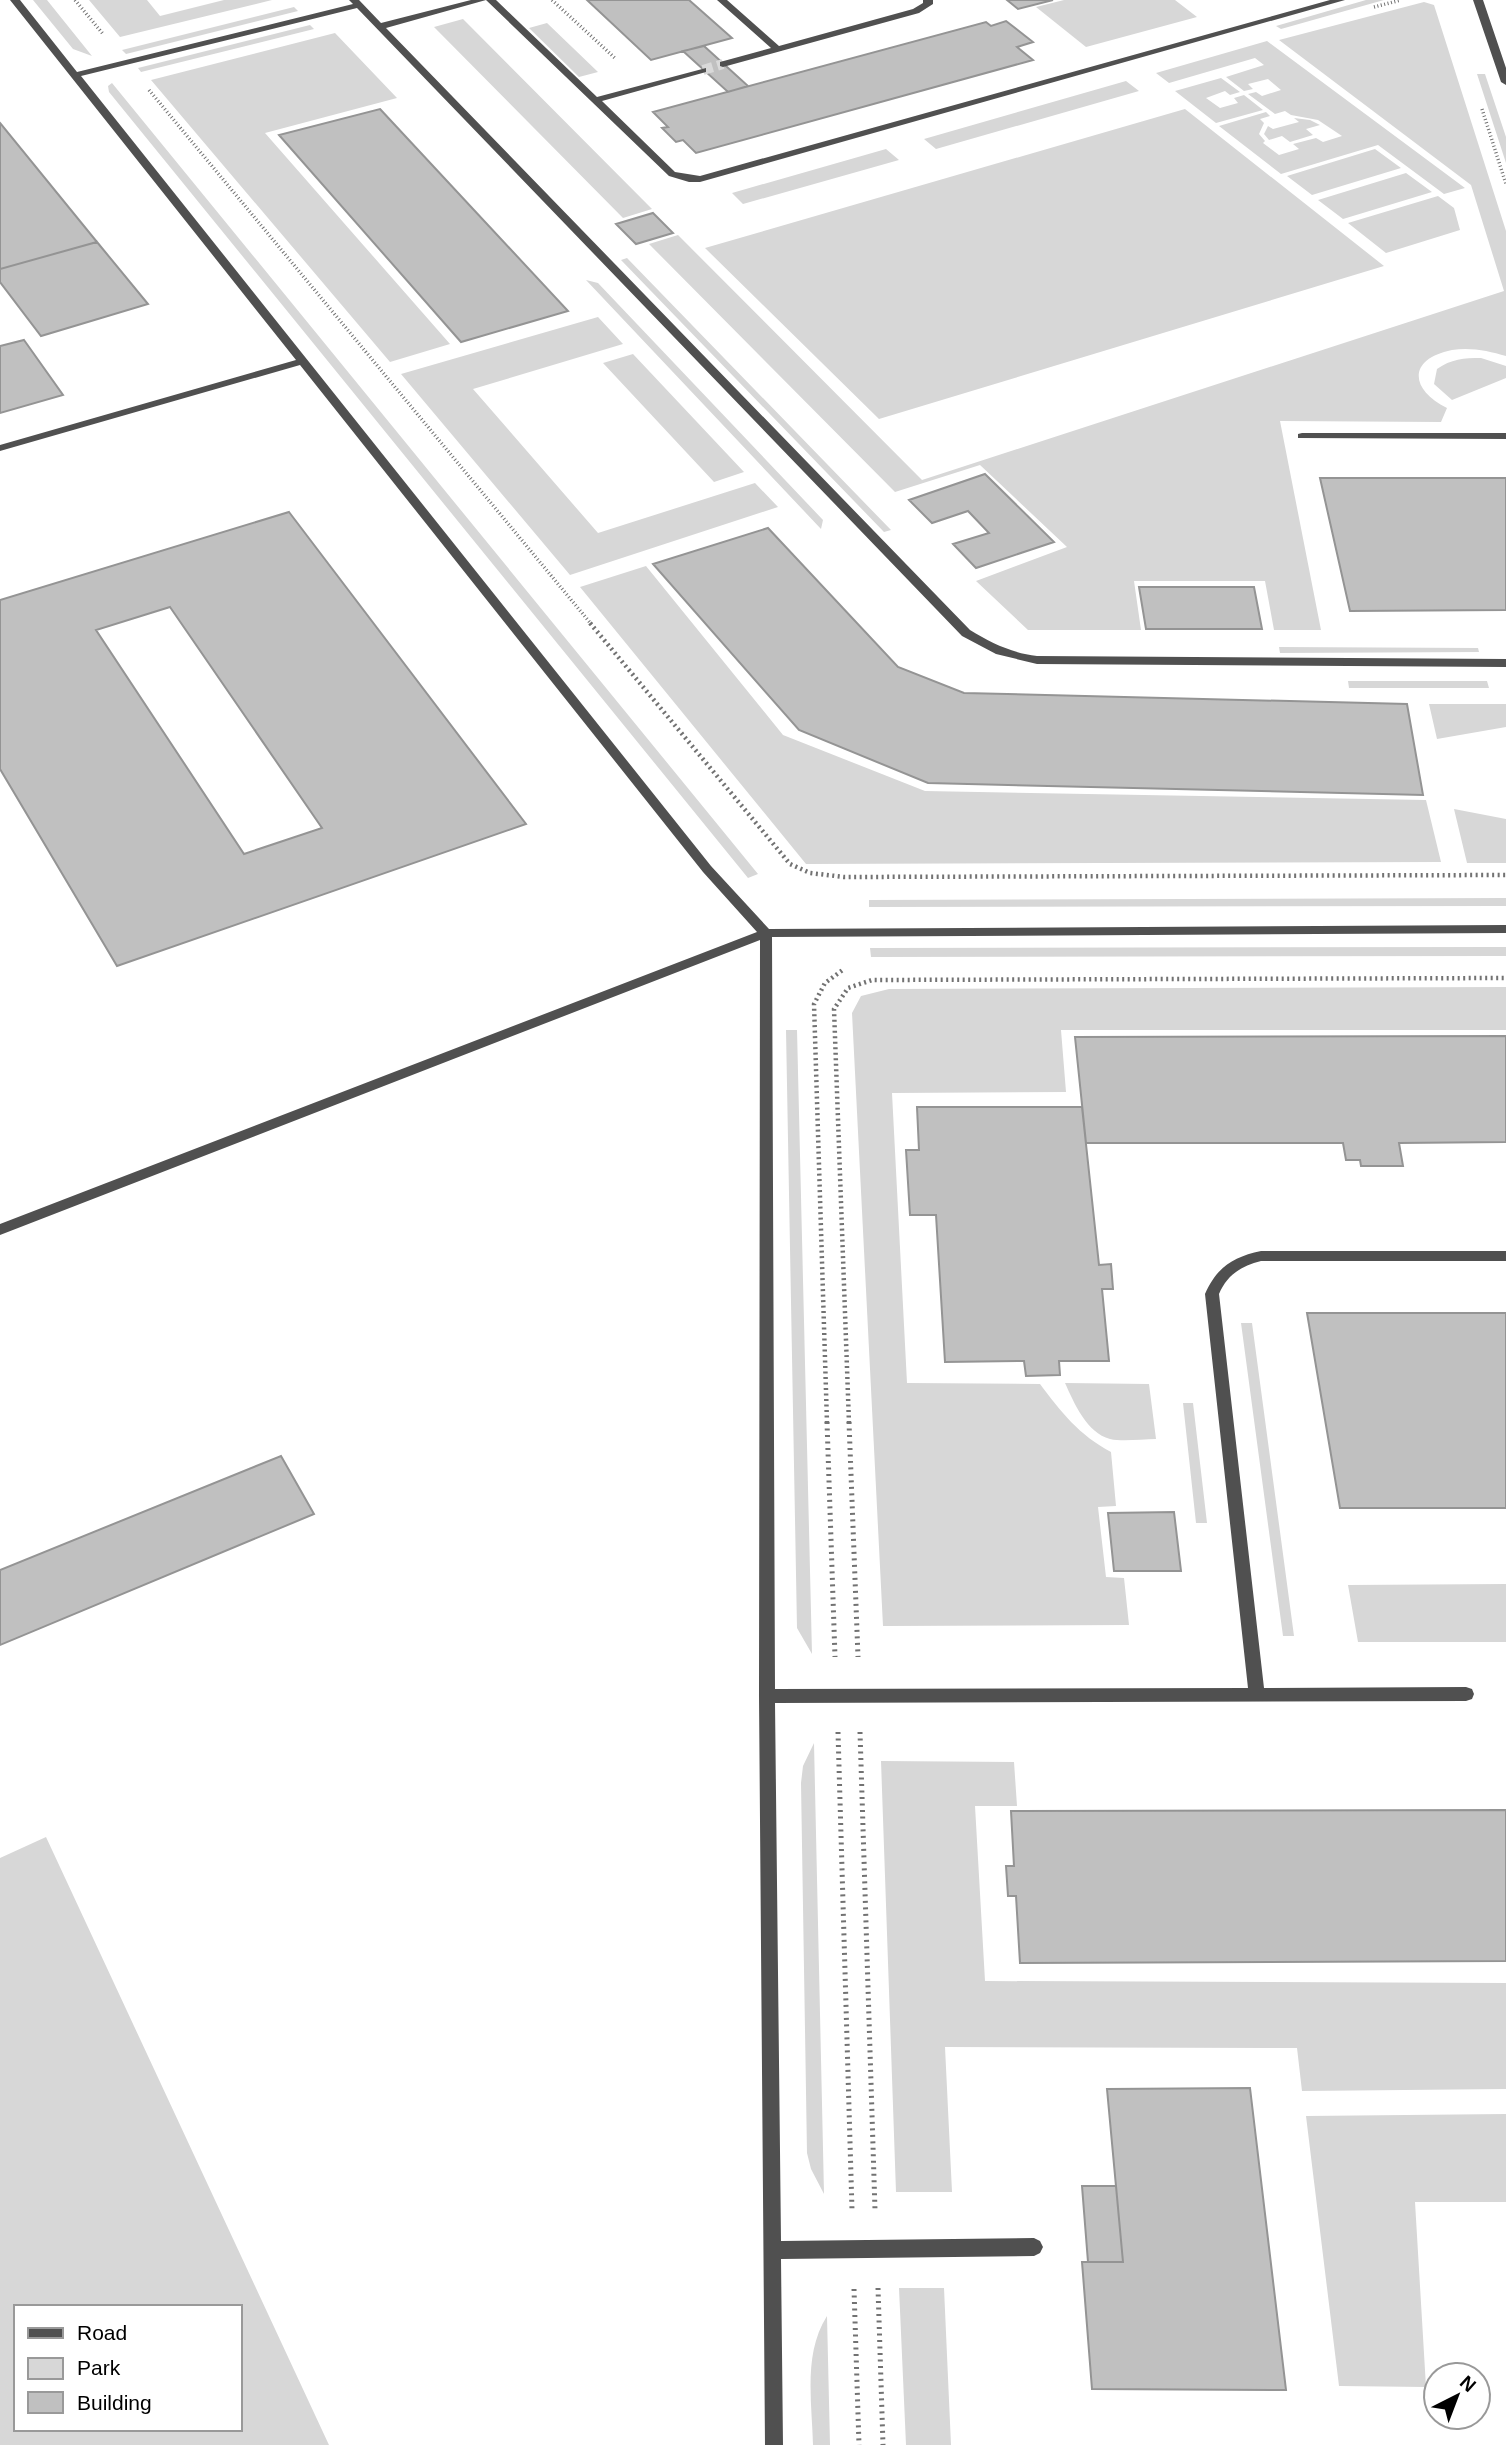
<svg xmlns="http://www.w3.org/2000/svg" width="1506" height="2445" font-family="Helvetica,sans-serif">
<rect width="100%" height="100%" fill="#fff"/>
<path fill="#d7d7d7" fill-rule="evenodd" d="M33,0H47L92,56L73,49Z
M89,0H147L160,16L224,0H272L120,37Z
M1064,0H1175L1197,17L1086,47L1036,7Z
M1366,0H1384L1281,29L1276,26Z
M1424,2L1434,5L1506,231V356C1489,351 1471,347 1452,350C1407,359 1410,390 1447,408L1441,422L1280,421L1321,630H1274L1265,581H1134L1141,630H1028L976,581L1067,547L980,465L895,492L649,244L678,235L922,480L1504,291L1471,185L1279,40Z
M294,7L298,11L126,54L122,50Z
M463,19L652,209L623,218L434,27Z
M547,23L598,72L579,77L529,28Z
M310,25L314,29L141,72L138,68Z
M335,33L397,98L265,133L450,344L390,362L151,80Z
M1267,41L1465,188L1444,194L1378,145L1281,174L1219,126L1266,112L1270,116L1260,119L1264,123L1259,134L1265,141L1263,143L1279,155L1299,149L1293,144L1316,138L1323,142L1342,136L1318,120L1291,115L1285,111L1275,114L1248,94L1256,92L1262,96L1281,90L1268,79L1248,84L1253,89L1244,91L1226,77L1264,65L1255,58L1169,83L1156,73Z
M1477,74H1485L1506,137V163Z
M1221,78L1240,92L1230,95L1225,91L1206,98L1220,108L1238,103L1234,98L1244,95L1263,110L1216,123L1175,91Z
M1126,81L1139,91L936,149L924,139Z
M112,83L758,874L748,878L109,92L108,86Z
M1185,109L1384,266L879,419L705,248Z
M1294,118L1310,120L1320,125L1306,129L1313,135L1290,142L1282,136L1269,140L1264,134L1268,126L1273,129L1299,122Z
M886,149L899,160L743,204L732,193Z
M1375,149L1401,168L1312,195L1287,176Z
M1406,173L1432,192L1343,219L1318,200Z
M1438,196L1454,208L1460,230L1386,253L1348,223Z
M627,258L891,530L884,532L621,260Z
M586,280L598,283L823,520L821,529Z
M598,317L623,344L473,389L598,533L755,483L778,507L570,575L401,374Z
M633,354L744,472L714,482L603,363Z
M1481,358L1506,366V378L1452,400L1434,384L1437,369C1451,359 1464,358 1481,358Z
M646,566L783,735L925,791L1426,800L1441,862L806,864L580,587Z
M1279,647L1478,648L1479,652L1280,653Z
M1487,681L1489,688H1349L1348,681Z
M1429,704H1506V727L1437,739Z
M1454,809L1506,819V863H1467Z
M1506,898V906L869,907V900Z
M1506,947V956L871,957L870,948Z
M1506,987V1030H1061L1066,1092L892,1093L907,1383L1040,1384C1061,1412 1079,1435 1111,1452L1116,1506L1098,1507L1106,1577L1124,1578L1129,1625L883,1626L852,1013L861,996L889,989Z
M786,1030H797L812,1654L797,1628Z
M1241,1323H1252L1294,1636H1283Z
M1065,1383L1149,1384L1156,1439C1142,1439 1123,1442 1110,1439C1087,1433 1074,1403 1065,1383Z
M1183,1403H1193L1207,1523H1196Z
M1506,1584V1642H1358L1348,1585Z
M814,1743L824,2194L811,2169L807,2153L801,1783L803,1766Z
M881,1761L1014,1762L1017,1806H975L985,1981L1506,1983V2089L1302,2091L1297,2048L945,2047L952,2192H896Z
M46,1837L329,2445H0V1858ZM16,2307H240V2429H16Z
M1506,2114V2202H1415L1426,2387L1339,2386L1306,2116Z
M899,2288H944L951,2445H906Z
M827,2316L830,2445H813C812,2402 803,2354 827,2316Z"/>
<path fill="#c0c0c0" stroke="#949494" stroke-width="2" fill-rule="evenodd" d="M587,0H689L732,38L651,60Z
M1007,0H1053L1018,9Z
M1006,21L1033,42L1017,47L1033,60L696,153L683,140L676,142L662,128L668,127L653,112L986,22L991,26Z
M704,46L748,86L728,92L683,51Z
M380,109L568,311L461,342L279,135Z
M0,123L97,242L0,269Z
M653,213L673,233L636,244L616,224Z
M97,242L148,304L41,336L0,282V269Z
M24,340L63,395L0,413V346Z
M985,474L1054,542L976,568L953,544L989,533L968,511L932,523L909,500Z
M1320,478H1506V610L1350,611Z
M289,512L526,824L117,966L0,769V600ZM170,607L322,828L244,854L96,630Z
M768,528L898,667L964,693L1407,704L1423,795L928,783L799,730L653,564Z
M1139,587H1254L1262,629H1146Z
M1506,1036V1142L1399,1143L1403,1166H1361L1360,1160H1346L1343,1143H1086L1075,1037Z
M917,1107H1082L1099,1265L1111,1264L1113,1289H1102L1109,1361H1059L1060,1375L1026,1376L1024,1361L945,1362L936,1215H910L906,1150H919Z
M1307,1313H1506V1508H1340Z
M281,1456L314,1514L0,1645V1570Z
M1174,1512L1181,1571H1114L1108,1513Z
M1506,1810V1961L1020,1963L1016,1896H1008L1006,1866H1014L1011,1811Z
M1250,2088L1286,2390L1092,2389L1082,2262H1123L1107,2089Z
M1082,2186H1116L1123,2262H1088Z"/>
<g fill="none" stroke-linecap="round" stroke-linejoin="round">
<path stroke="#d9d9d9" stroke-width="10" stroke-dasharray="10 5" stroke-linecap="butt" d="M703,70L723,64"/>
<path stroke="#727272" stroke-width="3.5" stroke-dasharray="1 2.5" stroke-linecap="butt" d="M75,0L103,34
M552,0L616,59
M1374,7L1401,0
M149,90L592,625
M1482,109L1506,184"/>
<path stroke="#727272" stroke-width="4.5" stroke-dasharray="2 3.5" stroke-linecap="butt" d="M590,623L790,864L810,873L844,877L1506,875
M827,1423L814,1004L825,983L844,969
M849,1423L834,1009L848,988L872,980L1506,978"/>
<path stroke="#727272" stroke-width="5" stroke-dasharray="2 4.5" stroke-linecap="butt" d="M827,1422L835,1657
M849,1422L858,1657
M838,1732L852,2210
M860,1732L875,2210
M878,2288L883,2445
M854,2289L859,2445"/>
<path fill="#505050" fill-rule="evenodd" d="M10,0H20L77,72L353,4L349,0H359L381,23L471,0H496L597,97L706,68V72L602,101L675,172L700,176L1330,0H1345L700,182H689L669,176L486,0L386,28L970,630C991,643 1012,653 1037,656L1506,659V667L1037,664L996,654L962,636L357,8L81,76L711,866L769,929L1506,925V933L772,937L775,1689L1248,1688L1205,1294C1217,1267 1233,1257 1261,1251H1506V1261H1261C1241,1266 1227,1275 1219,1294L1264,1688L1466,1687L1472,1689L1474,1694L1472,1699L1466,1701L775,1703L781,2241L1034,2238L1040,2241L1043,2247L1040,2253L1034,2256L781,2259L783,2445H765L759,1696L760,940L0,1235V1224L757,932L703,872L300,365L0,451V445L296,360Z
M717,0H727L779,46L913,9L923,3V0H933V4L919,13L723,67L720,66V62L771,48Z
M1473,0H1483L1506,68V85L1501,82Z
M1302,433H1506V439L1298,438V434Z"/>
</g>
<rect x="14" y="2305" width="228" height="126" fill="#ffffff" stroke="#999999" stroke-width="2"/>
<rect x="28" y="2328" width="35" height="10" fill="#505050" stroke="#999999" stroke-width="2"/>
<text x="77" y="2340" font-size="21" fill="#000000">Road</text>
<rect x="28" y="2358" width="35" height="21" fill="#d7d7d7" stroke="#999999" stroke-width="2"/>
<text x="77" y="2375" font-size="21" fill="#000000">Park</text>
<rect x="28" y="2392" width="35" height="21" fill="#c0c0c0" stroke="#999999" stroke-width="2"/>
<text x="77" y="2410" font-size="21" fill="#000000">Building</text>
<g transform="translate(1457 2396) rotate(42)"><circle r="33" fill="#ffffff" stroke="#999999" stroke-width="2"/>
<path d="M0-5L12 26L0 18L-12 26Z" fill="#000000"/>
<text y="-10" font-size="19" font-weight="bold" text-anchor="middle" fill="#000000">N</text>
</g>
</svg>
